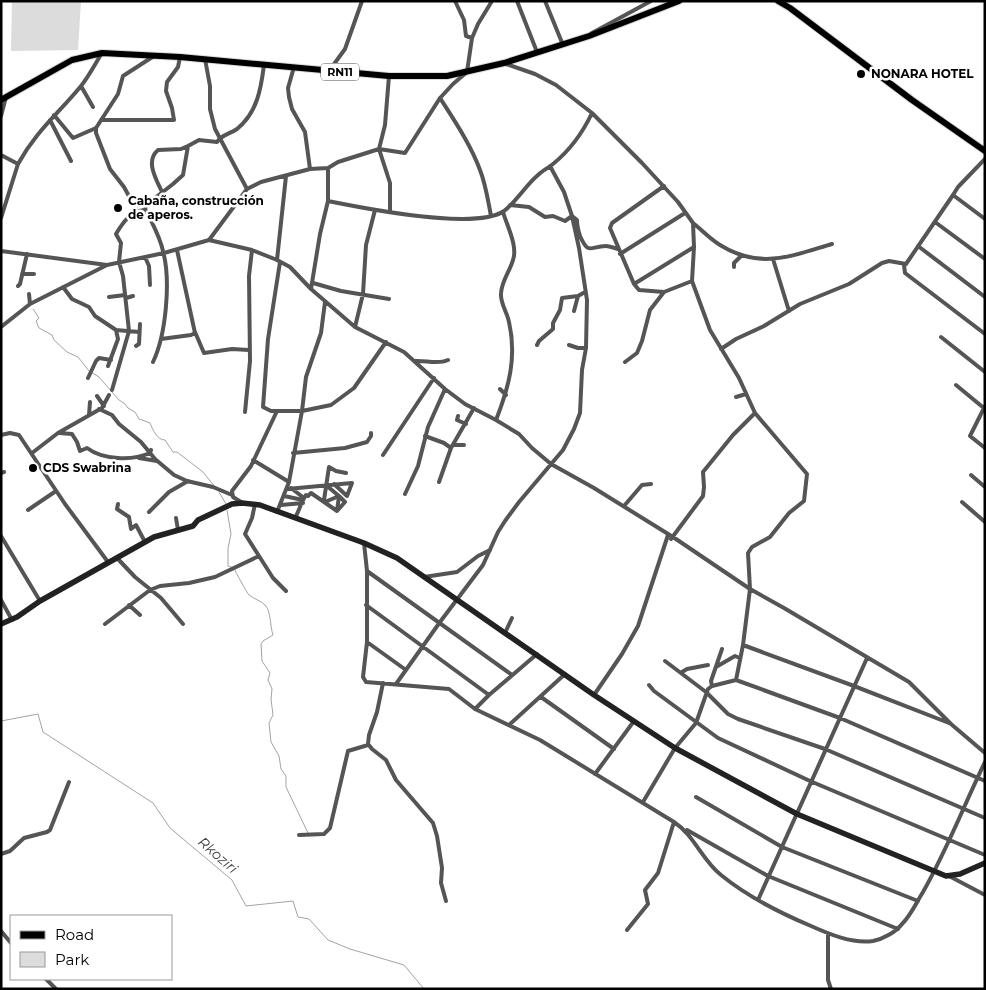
<svg xmlns="http://www.w3.org/2000/svg" width="986" height="990" font-family="Montserrat,sans-serif">
<rect width="100%" height="100%" fill="#fff"/>
<path fill="#dcdcdc" d="M12,1H81L78,50L11,51Z"/>
<g fill="none" stroke-linecap="round" stroke-linejoin="round">
<path stroke="#a3a3a3" stroke-width="1" d="M33,309L39,318L36,321L39,328L52,335L54,340L67,352L78,357L89,371L99,377L119,400L125,404L128,408L135,412L139,419L150,423C153,430 157,440 165,440L173,452H177L203,472L215,487
M219,492L226,504
M227,510L231,534L228,548V566L234,568C235,571 247,593 249,595C254,599 262,601 266,606C271,613 270,626 273,635L263,641L261,644L262,661L270,673L268,680L272,689L271,699L273,715L269,723L271,742L279,756L281,769L286,776V787L308,833
M1,721L38,714L43,732L153,803L170,828L232,880L246,906L293,901L298,917L309,919L328,940L350,949L404,965L424,989"/>
<g stroke="#dbdbdb" stroke-width="8">
<path id="primary" d="M778,1L790,8L912,100L985,151
M1,100L72,60L102,53L180,57L389,76H447L504,63L589,36L679,1"/>
</g>
<path stroke="#555" stroke-width="4" d="M455,1L464,20L466,36L472,38
M517,1L537,52
M545,1L563,45
M592,33L651,1
M205,59L210,86V109L215,129L247,189
M506,64L535,74L556,85L592,113L642,163L678,202L693,223L694,247L692,281L710,330L739,378L755,413L807,474L804,501L789,513L770,537L752,547L748,553L750,589L743,645L736,680
M294,67L288,88L289,97L292,109L305,132L310,169
M329,71L345,49L362,1
M389,76L385,125L379,149L390,183V212
M81,86L93,107
M440,98C454,120 471,145 480,170C486,185 488,201 491,216
M54,115L73,138L96,128
M1,116L6,97
M50,120L71,161
M101,120H174L172,108L166,91L167,82L178,67L180,57
M1,155L18,164
M985,159L958,187L953,195L985,219
M664,186L612,223L610,228L634,284L639,290L664,292L692,281
M162,192C156,179 145,161 158,150L181,149L188,146
M328,201C363,208 475,231 504,211C517,201 525,186 538,175C542,171 548,168 553,164C569,151 583,132 592,113
M510,205L529,207L545,217L553,216L565,221L572,216L577,220C577,226 578,230 580,236C589,256 590,246 606,246C609,246 614,248 618,249
M145,210L146,205L173,184L183,175L188,146L199,140L217,142C221,135 230,134 237,129C257,113 261,89 264,65
M137,211L124,187L110,169L96,133V128L118,94L123,76L154,56
M1,218L18,164C36,131 59,113 81,86C89,76 95,64 102,53
M935,222L985,259
M693,223C702,230 710,239 720,245C760,270 791,256 832,244
M209,240L252,250L277,260L290,267L311,289L355,327L404,352L445,389L465,404L496,420L519,434L532,448L551,464L594,488L673,537L750,589L784,608L909,682L951,724L985,753
M918,246L985,297
M1,251L107,265L164,253L209,240L247,189L261,182L310,169L328,168L338,162L379,149L405,153L440,98L453,84L467,72L472,38L478,24L492,1
M620,254L685,213
M145,257L149,266L150,285
M773,259L789,311
M277,260L286,176
M280,262L268,339L263,407L271,411H302L331,405L354,388L386,342
M904,265L905,273L985,334
M734,267V263L742,255
M22,274H34
M313,283L341,291L389,299
M634,284L694,247
M18,286L20,284L27,254
M63,287L72,299L89,307L95,316L116,330L139,332
M311,289L320,234L328,201V168
M29,294L30,304
M109,297L125,295
M126,298L133,296
M574,311L578,296L585,292
M1,327L30,304L107,265
M355,327L363,294L366,245L375,210
M195,332L204,353L232,349L249,350
M941,337L985,372
M161,339L191,335L195,333L177,250
M537,345L539,341L553,329V323L560,310L562,298L578,296
M569,345L578,348H586
M136,346L139,344L140,324
M721,349L736,339L764,326L800,304L849,284L882,263L889,261L906,264L953,195
M415,361C426,360 437,365 448,360
M625,362L637,353L642,341L650,310L664,292
M108,366L118,339L116,330
M88,378L96,361L99,358L111,360
M956,385L985,409
M500,389L506,395
M112,390L129,331L123,276L119,262L121,243L116,234C123,222 131,211 145,210L147,212C153,225 160,237 163,251C171,281 166,335 153,362
M97,396L104,406
M736,397L746,394
M985,406L970,436L985,448
M99,409L112,415L119,424L141,442L155,459L174,475L187,481L213,487L232,495
M245,412L250,361L249,276L252,250
M89,415L90,402
M458,416L457,420L466,424
M496,420C509,387 517,357 509,322C507,312 500,303 501,293C502,280 510,271 513,260C518,246 507,226 503,212
M59,433L72,434L77,442L80,451L87,448C103,460 132,461 150,453L151,450
M1,435L10,433L19,435L65,504L108,562
M425,436L444,443L451,448
M453,445H464
M32,453L58,433L102,408L109,395
M293,453L345,448L367,442L371,436V433
M383,455L434,378
M139,458L157,461
M253,460L289,482
M1,473L4,472
M971,475L985,487
M439,482L451,448L474,408
M291,488L304,498
M287,489L352,483L347,496L334,484
M405,494L418,466L428,427L445,389
M284,496L303,500
M324,500L329,467L336,471L346,473
M241,502L233,497L232,491L251,466L277,411
M325,502L339,496L327,486
M962,502L985,522
M118,504L117,509L129,517L131,529L136,525L145,542
M255,504L252,518L245,534L273,578L286,591
M281,505L303,503
M624,506L642,485L651,484
M28,510L56,491
M149,512L169,492L188,481
M277,512L289,482L302,411L306,377L321,333L325,302
M176,518L178,530
M295,518C299,511 302,500 306,495L308,496L311,493L337,511L345,502L339,496L337,511
M1,536L40,601
M671,539L703,496L704,487L703,472L733,435L755,413
M364,543L367,571V642L363,677L366,682L449,689L475,709L540,740L674,822C694,835 702,860 721,875C748,897 780,913 811,926C829,934 852,944 873,941C883,939 896,932 902,924C911,915 916,903 923,892C947,850 964,805 985,762
M117,558L135,577L161,598L183,624
M367,571L512,675
M424,577L457,572L478,556L490,550
M1,600L12,620
M129,605L140,615
M366,605L489,695
M105,624L150,590L160,586L189,583L215,577L259,556
M505,633L512,618
M367,642L406,670
M743,645L854,686L949,723
M665,661L706,692L728,714L738,719L825,749L985,818
M716,667L735,656L740,658
M682,672L687,669L708,665
M383,683L377,712L369,735L368,744L372,749L386,760L396,780L433,823L437,836L442,868L441,883L446,901
M396,684L440,622L483,565L498,532L505,521L519,502L563,450L574,429L580,413L582,370L586,348L587,300L579,248L572,216L564,192L550,166
M649,685L654,691L718,738L810,781L985,855
M712,686L711,681L722,649
M594,695L622,654L638,626L668,535
M541,697L614,749
M475,709L489,695L537,654
M509,725L565,674
M595,774L634,721
M696,797L782,847L918,901
M643,802L675,748L696,723L708,689L712,686L736,680L840,718L985,781
M687,830L768,876L898,929
M299,835L324,834L330,828L348,751L368,745
M1,854L10,851L24,838L47,832L50,830L69,782
M949,876L985,895
M758,900L867,658
M627,930L648,904L645,890L658,873L674,822
M1,931L11,943
M828,933V980L831,989
M46,979L56,989"/>
<path stroke="#222" stroke-width="5.5" d="M1,624L17,617L40,601L154,537L193,526L198,520L232,504L242,503L260,505L364,543L397,558L594,695L675,748L797,814L946,876L960,874L985,863"/>
<use href="#primary" stroke="#000" stroke-width="6"/>
</g>
<g fill="#000" stroke="#fff" stroke-width="2">
<circle cx="861" cy="74" r="5"/>
<circle cx="118" cy="208" r="5"/>
<circle cx="33" cy="468" r="5"/>
</g>
<g text-anchor="middle" stroke-width="5" stroke-linejoin="round" paint-order="stroke">
<rect fill="#fff" stroke="#4c4c4c" stroke-width="1" x="321" y="63.5" width="38" height="17" rx="4"/>
<g font-size="11" font-weight="bold" fill="#000">
<text x="340" y="76">RN11</text>
</g>
<g font-size="12" font-weight="bold" fill="#000" stroke="#fff" text-anchor="start">
<text x="871" y="78">NONARA HOTEL</text>
<text x="128" y="205">Cabaña, construcción<tspan x="128" dy="14">de aperos.</tspan></text>
<text x="43" y="472">CDS Swabrina</text>
</g>
<g font-size="14" font-style="italic" fill="#444" stroke="#fff">
<text transform="translate(218 855) rotate(41)" y="5">Rkoziri</text>
</g>
</g>
<rect width="986" height="990" fill="none" stroke="#000000" stroke-width="5"/>
<rect x="10" y="915" width="162" height="65" fill="#ffffff" stroke="#999999"/>
<rect x="20" y="931" width="25" height="8" fill="#000000" stroke="#999999"/>
<text x="55" y="940" font-size="15" fill="#000000">Road</text>
<rect x="20" y="952" width="25" height="15" fill="#dcdcdc" stroke="#999999"/>
<text x="55" y="965" font-size="15" fill="#000000">Park</text>
</svg>
